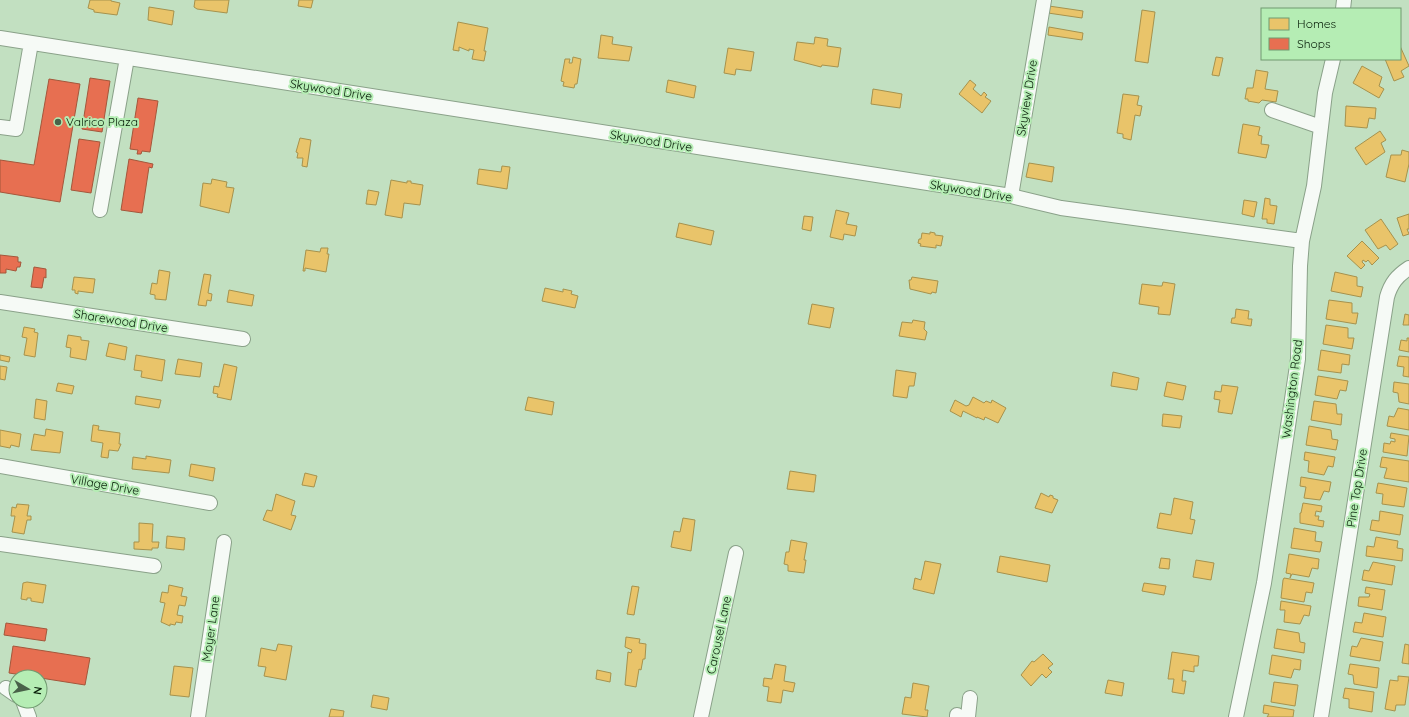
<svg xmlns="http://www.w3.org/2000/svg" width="1409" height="717" font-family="Quicksand,sans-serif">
<rect width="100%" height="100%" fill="#c2e0c1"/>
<path fill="#e9c46a" stroke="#a6924d" d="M90,0H111V1L120,3L117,15L94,12V10L88,8Z
M195,0H229L227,13L197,9L194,7Z
M299,0H313L311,8L298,6Z
M1049,6L1083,11L1082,18L1048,13Z
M149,7L174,11L172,25L148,20Z
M1142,10L1155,12L1148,63L1135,61Z
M458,22L488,28L484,51H486L484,61L472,59L474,50L469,49V51L459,47V51L453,50Z
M1049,27L1083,33L1082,40L1048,35Z
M601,35L613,37L612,44L632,47L629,61L598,58Z
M815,37L828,39L827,46L841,48L838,67L822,65L821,67L794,60L797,42L814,44Z
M1400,46L1409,66L1401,71L1404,77L1394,81L1385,59H1400Z
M728,48L754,52L751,71L736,69L735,75L724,73Z
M573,57L581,59L577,84H575L574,88L563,86L564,82L561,81L565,59H570L569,63H572Z
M1216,57L1223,58L1219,76L1212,75Z
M1362,66L1382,77L1379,86L1384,89L1379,98L1353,83Z
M1256,70L1268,72L1265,89L1278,91L1276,102L1262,100L1259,103L1248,101V99H1245L1247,88H1253Z
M668,80L696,86L694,98L666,92Z
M970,80L976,85L973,89L981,96L984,92L987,95L985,97L991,101L982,113L959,94Z
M873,89L902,94L900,108L871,104Z
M1123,94L1139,96L1137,105L1142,106L1140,116L1135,115L1131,140L1123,138V134L1117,133Z
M1346,106L1376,108L1375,119L1369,118L1367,128L1345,126Z
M1243,124L1260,127L1258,135L1262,136L1261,144L1269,145L1266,158L1238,153Z
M1380,131L1386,140L1381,143L1385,152L1366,165L1355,148Z
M300,138L311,140L307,167L302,166L303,158H297L298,153L296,152Z
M1402,150L1409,152V164L1405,182L1386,177L1391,155H1401Z
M1029,163L1054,167L1052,182L1026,177Z
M502,166L510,167L507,189L477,184L479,169L501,172Z
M212,179L227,182L226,187L234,188L229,213L200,206L203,183L211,184Z
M391,180L407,183V181H411V183L423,185L420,205L404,203L402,218L385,215Z
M368,190L379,192L376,205L366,204Z
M1265,198L1270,199V205L1277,206L1274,224L1267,223V219H1262Z
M1244,200L1257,202L1254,217L1242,214Z
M836,210L849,213L846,224L857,226L855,236L844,234L843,240L830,237Z
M1409,214V229H1407L1409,234L1403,236L1397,218Z
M804,216L813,217L811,231L802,229Z
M1381,219L1398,244L1390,250L1386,245L1378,249L1365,230Z
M679,223L714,231L711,245L676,237Z
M930,232L935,233V235L943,236L941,246L936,245V248L920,246L921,244L918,243L919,239H921L922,233L930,234Z
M1362,241L1379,258L1372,265L1368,260L1366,262L1363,260L1362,262L1365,265L1361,269L1347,256Z
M321,248H328L327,254H329L326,272L305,268V271H303L306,250L320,252Z
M159,270L170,272L166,300L155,299V295L150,294L152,283L157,284Z
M1335,272L1357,277V286L1363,287L1361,297L1331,291Z
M204,274L211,275L208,293L212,294L211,301L207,300L206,306L198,305Z
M74,277L95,279L93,293L78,291V294L75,293V290H72Z
M912,277L938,281L936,293L932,292L931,294L910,289L909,280H911Z
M1163,282L1175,284L1170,315L1158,314L1159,307L1139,304L1142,284L1159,286H1162Z
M545,288L563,292V289L572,291L571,294L578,296L575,308L542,301Z
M229,290L254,295L252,306L227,302Z
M1329,300L1352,303V313H1358L1356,324L1326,319Z
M812,304L834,308L830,328L808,324Z
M1236,309L1249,311L1248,319H1252L1251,326L1231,323L1232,318H1235Z
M1405,314L1409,315V325H1403Z
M913,320L925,322L924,329L927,332L925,340L899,336L902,322L912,323Z
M1326,325L1348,328V338H1354L1352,349L1323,344Z
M24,327L35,329L34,332L38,333L35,357L24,355L27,338L22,337Z
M68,335L81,337V340L89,341L86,360L70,357L71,348L66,347Z
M1407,338H1409V352L1399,350L1401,340L1407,341Z
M109,343L127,347L125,360L106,356Z
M1321,350L1350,355L1349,365L1342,364L1341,373L1318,370Z
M0,355L10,357L9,362L0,360Z
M136,355L165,360L162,381L141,377L142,371L134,370Z
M1399,356L1409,357V377L1403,376L1404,367L1397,366Z
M178,359L202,363L200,377L175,374Z
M224,364L237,367L231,400L217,397L218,394L213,393L214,386L219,387Z
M0,366L7,367L5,380L0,379Z
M896,370L916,373L914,386H909L907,398L893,396Z
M1113,372L1139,378L1137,390L1111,386Z
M1318,376L1348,381L1346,391L1340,390L1337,399L1315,395Z
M1167,382L1186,386L1183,400L1164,396Z
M1394,382L1409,384V404L1399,402L1398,393L1393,392Z
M58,383L74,386L72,394L56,391Z
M1222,385L1238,387L1232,414L1218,412L1220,400L1214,399L1215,391L1221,392Z
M136,396L161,400L159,408L135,404Z
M528,397L554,402L552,415L525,410Z
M973,397L984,403L986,401L991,403L992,400L1006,408L998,423L985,417L984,420L977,417V418L963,411L961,417L950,411L955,400L966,406L969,405Z
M36,399L47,401L45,420L34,418Z
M1314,401L1336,404L1337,414H1342L1341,425L1311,420Z
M1398,408L1409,410V430L1387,426L1389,416L1394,417Z
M1163,414L1182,416L1180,428L1162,426Z
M93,425L99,426L98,430L120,433L119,444H121L118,451L109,450L108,458L101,457L103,443L91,441Z
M1309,426L1331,430L1332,439L1338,440L1336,450L1306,445Z
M46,429L63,432L60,453L31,450L34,434L45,436Z
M0,430L21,434L19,447L11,445L10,448L0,446Z
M1391,433L1409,436L1407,456L1383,452L1384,443L1390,444L1391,441L1395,442V439L1390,438Z
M1305,452L1335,457L1333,467L1328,466L1324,475L1308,472L1309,461L1304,460Z
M146,456L171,460L169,473L132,469L133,457L146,459Z
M1382,457L1409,461V482L1384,478L1387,468L1380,467Z
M191,464L215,468L213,481L189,476Z
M790,471L816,475L814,492L787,489Z
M305,473L317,476L314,487L302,485Z
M1301,477L1331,482L1329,492L1324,491L1320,500L1304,498L1306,487L1300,486Z
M1378,483L1407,488L1404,507L1382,504L1383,494L1376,493Z
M1041,493L1049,497L1050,495L1053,496V498L1058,500L1052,513L1035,508Z
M276,494L295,501L291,515L296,516L291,530L263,520L267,510L272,511Z
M1174,498L1193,502L1190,519L1195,520L1192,534L1157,528L1160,513L1171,515Z
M1303,503L1322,506L1321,512L1316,511L1315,516H1319L1318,520L1324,521L1323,527L1300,523V513H1301Z
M17,504L29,505L27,516H31V520H27L24,534L12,532L15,516H11L12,507L16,508Z
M1380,511L1403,515L1400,535L1370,530L1372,520L1379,521Z
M683,518L695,520L691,551L671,547L674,531L680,532Z
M139,523L153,524L152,542H159L158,548H152V550L134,549V542H139Z
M1294,528L1316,532L1315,541L1322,542L1320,552L1291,548Z
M167,536L185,538L184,550L166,548Z
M1376,537L1398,541L1397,548L1403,549L1402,561L1366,556L1367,546L1374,547Z
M791,540L807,543L804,560H806L804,573L788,571V565L784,564L786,552H789Z
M1289,554L1319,559L1318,569L1312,568L1309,577L1292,574L1290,578L1291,574L1286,573Z
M1000,556L1050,565L1047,582L997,572Z
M1161,558L1170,559L1169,569L1159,568Z
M1196,560L1214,563L1211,580L1193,577Z
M925,561L941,564L934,594L913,589L915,578L921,580Z
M1373,562L1395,566L1392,585L1362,580L1364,570L1369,571Z
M1284,578L1314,583L1312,593L1306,592L1304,602L1281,598L1283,580Z
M27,582L46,585L43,603L31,601V598H27V600L21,599L23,583Z
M1144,583L1166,586L1164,595L1142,591Z
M169,585L183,588L181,596L187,597L185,606L179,605L177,615L183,616L182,623L176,622L175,625L170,624V626L161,622L165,603L160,602L162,592L168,593Z
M632,586L639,587L634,615L627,614Z
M1366,587L1385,590L1382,610L1358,606L1359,597H1369L1370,594L1365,593Z
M1281,601L1311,606L1309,616L1304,615L1300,624L1284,622L1285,610H1280Z
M1364,613L1386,617L1383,637L1353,632L1355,622L1362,623Z
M1277,629L1299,633L1300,642L1305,643L1304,653L1274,648Z
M626,637L640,639L639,643L646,644L645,659H643L641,670L639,669L636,687L625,685L628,652L631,653L632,650L625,647Z
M1361,638L1383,642L1380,661L1350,656L1352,646L1357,647Z
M278,644L292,646L286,680L264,676L266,667L258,666L261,648L276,651Z
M1405,644L1409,645V664L1402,663Z
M1172,652L1199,656L1198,666H1194V672L1183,670L1182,681H1186L1184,694L1172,692L1174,679H1168Z
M1043,654L1053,664L1048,668L1052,672L1046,678L1042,674L1031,686L1021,675L1032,661L1034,662Z
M1272,655L1301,660L1300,670L1294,669L1291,678L1269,674Z
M775,664L786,666L784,681L795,683L793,692L783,690L781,703L767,701L769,687L763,686L764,678L772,679Z
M1350,664L1379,668L1377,688L1354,684L1353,675L1348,674Z
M174,666L193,668L189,697L170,695Z
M597,670L611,673L610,682L596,679Z
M1398,676L1409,677L1405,705H1396L1395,711L1385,709L1390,680L1398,681Z
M1108,680L1124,683L1122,696L1105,693Z
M1274,682L1298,685L1295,706L1271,702Z
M913,683L929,686L925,710H928L927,717L902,714L905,697L911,698Z
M1345,688L1374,692L1372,712L1349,708V699L1343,698Z
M373,695L389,698L387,710L371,707Z
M1264,705L1294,710L1293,717H1267L1269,714L1263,713Z
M331,709L344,711L343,717H329Z"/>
<path fill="#e76f51" stroke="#a4573b" d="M90,78L110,81L102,132L82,129Z
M49,79L80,84L60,202L0,192V160L34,165Z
M138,98L158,101L150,152L142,151L141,154H137L138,150L130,149Z
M79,139L100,142L91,193L71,190Z
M129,159L153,164L152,168L149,167L142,213L121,210Z
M0,255L18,257V262H21L20,267H17L16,271L6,269V273H0Z
M34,267L46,269V278L44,277L42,288L31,287Z
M6,623L47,629L45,641L4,635Z
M13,646L90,658L85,685L9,673Z"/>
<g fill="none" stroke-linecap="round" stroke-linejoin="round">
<g stroke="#8aa189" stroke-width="16">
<path id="minor" d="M1343,9L1344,0
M0,38L1011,196L1061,208L1302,241
M1272,110L1321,127
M0,127L16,129L31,43
M1011,196L1044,0
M100,210L127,58
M0,302L243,339
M0,466L210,503
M0,544L154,566
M6,688L16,695
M23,701L29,717
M198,717L224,542
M701,717L736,553
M957,717V715
M968,717L970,698
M1236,717L1264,583L1285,446L1298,359L1300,266L1302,241L1314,186L1325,93L1333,59
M1321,717L1387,297C1391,283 1397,276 1409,268"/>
</g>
<use href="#minor" stroke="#f6faf6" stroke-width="14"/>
</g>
<circle fill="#496249" stroke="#b5edb4" stroke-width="1.5" cx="58" cy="122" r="4"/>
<g text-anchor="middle" stroke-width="4" stroke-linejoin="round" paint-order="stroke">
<g font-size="12" fill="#081e09" stroke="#b5edb4">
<text transform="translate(331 90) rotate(9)" y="4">Skywood Drive</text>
<text transform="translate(1027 98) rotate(-81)" y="4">Skyview Drive</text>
<text transform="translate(651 141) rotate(9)" y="4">Skywood Drive</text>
<text transform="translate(971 191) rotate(9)" y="4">Skywood Drive</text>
<text transform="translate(121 321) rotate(9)" y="4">Sharewood Drive</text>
<text transform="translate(1292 389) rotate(-83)" y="4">Washington Road</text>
<text transform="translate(105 485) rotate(10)" y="4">Village Drive</text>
<text transform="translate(1357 488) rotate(-81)" y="4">Pine Top Drive</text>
<text transform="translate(211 629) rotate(-82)" y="4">Moyer Lane</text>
<text transform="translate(719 635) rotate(-78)" y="4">Carousel Lane</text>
</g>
<g font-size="12" fill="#081e09" stroke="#b5edb4" text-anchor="start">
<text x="66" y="126">Valrico Plaza</text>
</g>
</g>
<rect x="1261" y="8" width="140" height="52" fill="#b5edb4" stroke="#709a70"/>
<rect x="1269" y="18" width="20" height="12" fill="#e9c46a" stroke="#709a70"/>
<text x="1297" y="28" font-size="12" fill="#081e09">Homes</text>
<rect x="1269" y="38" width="20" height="12" fill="#e76f51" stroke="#709a70"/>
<text x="1297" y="48" font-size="12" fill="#081e09">Shops</text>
<g transform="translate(28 689) rotate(99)"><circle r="19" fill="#b5edb4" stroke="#709a70"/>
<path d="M0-3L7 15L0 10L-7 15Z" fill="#496249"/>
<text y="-6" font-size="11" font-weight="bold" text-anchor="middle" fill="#081e09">N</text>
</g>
</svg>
